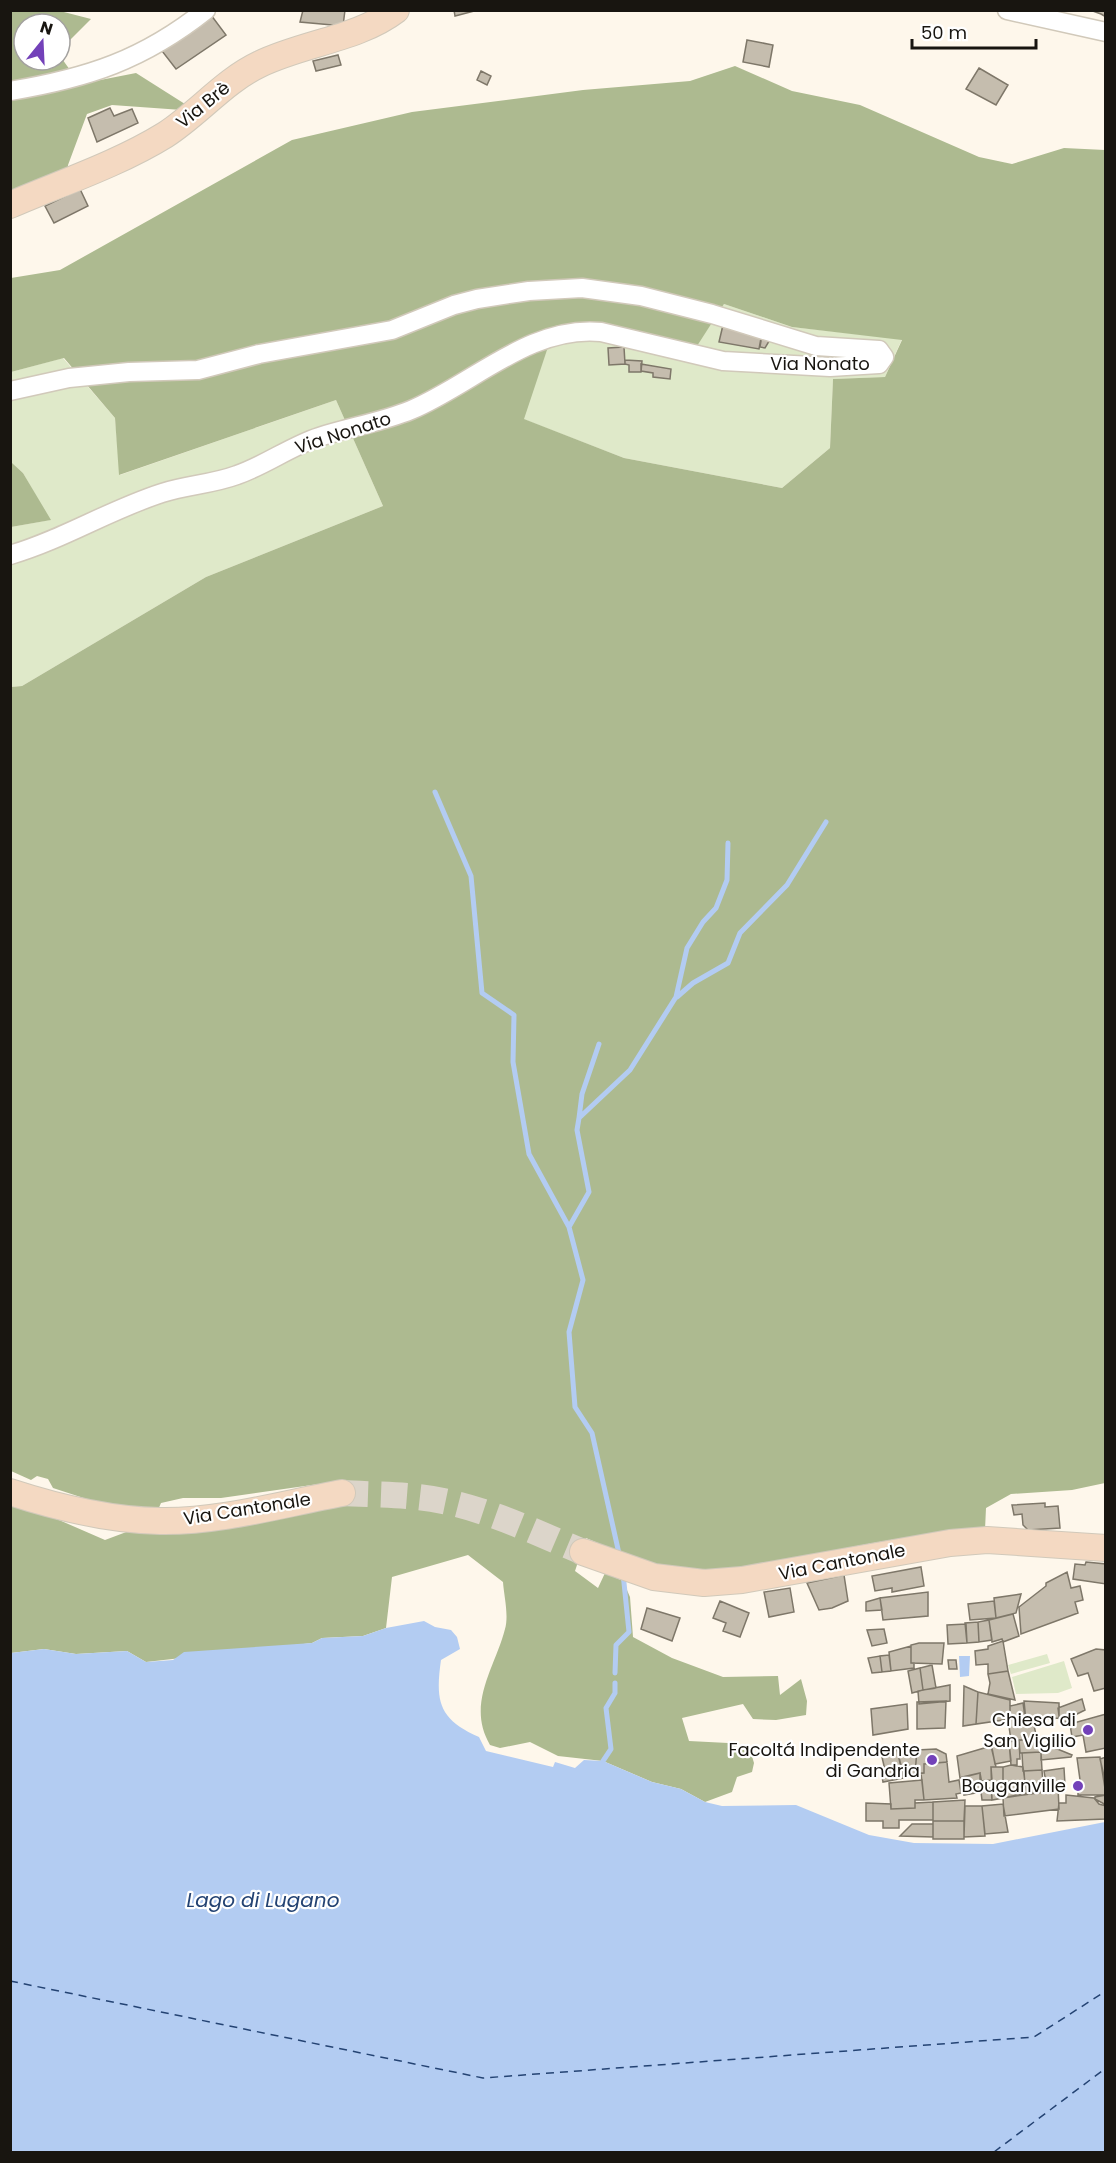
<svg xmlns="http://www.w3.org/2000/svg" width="1116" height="2163" font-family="Poppins,sans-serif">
<rect width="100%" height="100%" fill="#fef7eb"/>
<path fill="#dfe9c9" d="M724,304L792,327L902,339L885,377L833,379L830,448L782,488L624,458L523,419L555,326L582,322L696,346Z
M63,358L115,418L120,475L336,400L383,506L206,577L22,686L11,687V527L50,520L23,473L11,462V372Z
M1047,1654L1050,1663L1011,1674L1008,1665Z
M1064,1661L1072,1688L1058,1693L1016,1694L1012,1677Z"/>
<path fill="#adba90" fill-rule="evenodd" d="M11,11H60L91,19L60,50V24H24V60H60V56L80,84L136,73L196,111L112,105L87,114L68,165L67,180L11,205Z
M735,66L792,91L860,105L979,157L1012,164L1064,148L1105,150V1483L1072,1490L1011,1494L986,1508L985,1530C921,1532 862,1545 800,1557C762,1564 725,1573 686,1570C651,1566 619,1552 586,1538L575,1571L598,1588L605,1573L623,1581L630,1597L633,1637L672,1658L723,1677L778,1676L780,1695L801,1679L807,1701L806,1715L776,1720L753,1719L743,1704L682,1718L689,1741L728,1743L751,1753L754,1763L752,1772L737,1777L732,1792L705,1802L681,1789L652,1782L603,1761L558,1756L530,1742L500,1748L490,1745C466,1704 495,1668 505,1629C509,1615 504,1596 503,1582L468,1555L392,1577L386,1628L363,1636L322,1638L312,1643L146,1662L127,1651L76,1654L44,1649L11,1653V1505L59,1520L105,1540L129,1531L340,1481L221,1498H183L161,1503L157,1512L105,1505L53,1488L48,1479L37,1476L31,1480L11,1471V687L22,686L206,577L383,506L336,400L119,475L115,418L64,358L11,372V278L60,270L292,140L412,112L583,90L690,81ZM724,304L792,327L902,340L885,377L833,379L830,448L782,488L624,458L524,419L555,326L582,322L697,346Z
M11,462L23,473L51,520L11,527Z"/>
<path fill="#b3ccf2" d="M424,1621L435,1627L451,1630L457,1637L460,1649L441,1660C435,1702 439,1719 479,1737L486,1751L553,1767L555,1762L575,1768L584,1760L603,1761L652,1782L681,1789L705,1802L722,1806L796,1805L869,1835L914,1843L993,1844L1105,1822V2152H11V1653L44,1649L76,1654L127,1651L146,1662L173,1660L184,1652L312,1643L322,1638L363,1636L386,1628Z
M959,1656H970L969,1676L960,1677Z"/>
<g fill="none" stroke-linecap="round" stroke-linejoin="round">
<path stroke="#b3ccf2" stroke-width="5" d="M435,792L471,876L482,993L514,1015L513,1062L529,1154L569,1227L583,1280L569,1332L575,1407L592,1433L620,1558
M677,997L693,983L728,963L740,933L787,885L826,822
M579,1118L582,1094L599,1044
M569,1227L589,1192L577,1130L579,1118L630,1070L676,997L687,948L703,922L716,908L727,880L728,843
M615,1673L616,1645L629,1632L623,1573
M603,1761L611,1749L606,1708L615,1693V1683"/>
<path stroke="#244373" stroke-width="1.5" stroke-dasharray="8 6" stroke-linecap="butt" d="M10,1981L483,2078L1034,2037L1106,1991
M994,2152L1106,2068"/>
</g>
<path fill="#c5bdae" stroke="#7e7769" stroke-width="1.5" d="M303,10H345L343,26L300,22Z
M454,10H478L455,16Z
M1090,10H1106V17L1101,14Z
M211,15L226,35L176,69L162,51Z
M747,40L773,45L769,67L743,62Z
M338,55L341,65L316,71L313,61Z
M979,68L1008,85L996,105L966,89Z
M481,71L491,76L487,85L477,80Z
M110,108L114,116L132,109L138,123L97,142L88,118Z
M80,189L88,206L54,223L45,206Z
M723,325L762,333L759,349L719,342Z
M762,335L771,338L765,348L760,347Z
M624,347L625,364L609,365L608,348Z
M625,360L642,361L641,372H629V365L625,364Z
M641,364L671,369L670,379L653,377V373L641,371Z
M1045,1503V1507L1058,1506L1060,1528L1028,1530L1023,1525L1022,1514L1014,1515L1012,1505Z
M1086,1562L1106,1564V1584L1073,1579L1075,1564L1085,1565Z
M921,1567L924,1586L892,1592V1588L875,1591L872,1576Z
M1067,1572L1071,1588L1080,1586L1083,1600L1075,1602L1078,1613L1021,1634L1019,1607L1046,1586V1583Z
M844,1575L848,1601L832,1608L819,1610L807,1583Z
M790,1588L794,1612L769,1617L764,1592Z
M928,1592V1616L883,1620L880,1598Z
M1021,1594L1016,1613L996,1618L994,1598Z
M880,1598L882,1610L866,1611V1602Z
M720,1601L749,1613L740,1637L723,1631L726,1623L713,1618Z
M994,1601L996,1618L970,1620L968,1604Z
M647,1608L680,1618L672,1641L641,1629Z
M1013,1614L1019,1636L1003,1642L1002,1639L992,1642L989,1620Z
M989,1620L992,1640L979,1642L978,1622Z
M978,1622L979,1642L967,1643L965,1623Z
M966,1624L967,1643L948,1644L947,1625Z
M884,1629L887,1643L872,1646L867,1630Z
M1003,1641L1008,1671L988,1674V1664L976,1665L975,1651L988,1649V1646Z
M919,1643H944L942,1664L911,1663V1645Z
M911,1646V1663H914V1668L891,1671L889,1652Z
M1096,1649L1106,1650V1688L1094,1691L1088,1673L1078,1676L1071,1659Z
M889,1655L891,1671L882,1672L880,1656Z
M880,1656L882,1672L872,1673L868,1658Z
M948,1660H956L957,1669H949Z
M932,1665L936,1688L923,1690L920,1668Z
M920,1668L923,1690L912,1693L908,1671Z
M1008,1671L1015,1700L988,1694L990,1683L988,1674Z
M950,1685V1701L919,1704L918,1691Z
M964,1686L978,1692L976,1724L963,1726Z
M978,1692L1010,1700V1719L976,1724Z
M1082,1699L1085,1710L1073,1716L1075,1719L1060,1724L1058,1708Z
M946,1701L945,1728L917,1729V1702Z
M1024,1701L1059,1703V1718L1026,1721Z
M1023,1703L1025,1717L1010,1719V1706Z
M907,1704L908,1729L873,1735L871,1709Z
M1106,1714V1748L1086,1752L1083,1735L1072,1737L1070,1724Z
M1025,1717L1026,1721L1031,1719L1033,1721L1037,1739L1011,1741L1008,1719Z
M1041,1739V1752L1020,1753L1019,1740Z
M1019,1740L1020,1759H1017V1765H1011L1009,1742Z
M1009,1742L1011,1761L995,1764L991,1743Z
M991,1746L996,1767H991L992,1780L980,1781V1773L960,1778L957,1756Z
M1041,1748H1055L1072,1755L1071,1757L1041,1760Z
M897,1749L904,1778L883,1782L881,1771L885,1770L881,1753Z
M897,1749H917L915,1774L903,1777Z
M936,1749L946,1754L947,1762L924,1764V1773L915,1774L917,1750Z
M1041,1752L1042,1770L1023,1771L1022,1753Z
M1100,1757L1106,1795H1078V1787H1081L1077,1758Z
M1106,1757V1780H1105L1100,1759Z
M947,1762L949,1782L959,1780L961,1793L956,1794L957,1798L924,1800L921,1773H924V1764Z
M1011,1765L1023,1767L1025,1782H1003V1767Z
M991,1767H1003V1798L992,1800Z
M1064,1768L1065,1785L1055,1784L1045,1777L1044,1771Z
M1042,1770L1043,1784L1025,1786L1024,1771Z
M980,1773L983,1789L991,1788L992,1800H982L981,1792L964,1795L962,1777Z
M922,1780L924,1800H915V1808L891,1809L889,1783Z
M1003,1782H1025L1027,1793L1003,1798Z
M1043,1784L1044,1792L1027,1793V1785Z
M1043,1786H1058L1059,1809L1004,1816L1003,1798L1044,1792Z
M1066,1795L1094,1798L1099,1804L1106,1806L1105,1819L1057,1821L1059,1803H1066Z
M1106,1795V1805L1095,1799V1797Z
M965,1800L964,1821H933V1802Z
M933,1802V1820H899V1828H883V1821H866V1803L891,1804V1809L915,1808V1803Z
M1003,1804L1008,1832L985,1834L982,1806Z
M965,1806H982L985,1836L964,1837Z
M933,1821H964V1839H933Z
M912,1824H933V1837L900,1836Z"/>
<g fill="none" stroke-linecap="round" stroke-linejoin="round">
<path stroke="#dcd5ca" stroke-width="26" stroke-dasharray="26 13" stroke-linecap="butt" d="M342,1493C376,1495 410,1494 443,1501C492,1511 537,1533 583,1552"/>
<g stroke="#d1c9ba" stroke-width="21">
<path id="street" d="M1007,10L1106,32
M10,91C88,78 143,60 206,10
M10,391L69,378L129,372L198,370L259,354L392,330L454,305L477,299L529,291L582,288L641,296L712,314L816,346L879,350L884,357L879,364L830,367L723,361L601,332C530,325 473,384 411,410C382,422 350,427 319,437C291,446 266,465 237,475C213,484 187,485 162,493C109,510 64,539 10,555"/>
</g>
<g stroke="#d1c9ba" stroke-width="28">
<path id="secondary" d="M10,205C61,183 118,164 165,135C199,113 224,81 260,64C303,43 358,39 396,10
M10,1492C59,1508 108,1520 160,1521C221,1522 282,1504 342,1493
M583,1552L654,1577L704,1583L742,1580L950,1543L987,1540L1106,1548"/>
</g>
<use href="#street" stroke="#fff" stroke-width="18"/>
<use href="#secondary" stroke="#f4d9c2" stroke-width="26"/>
</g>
<g fill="#7341b9" stroke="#fff" stroke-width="2">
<circle cx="1088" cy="1730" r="6"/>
<circle cx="932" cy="1760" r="6"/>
<circle cx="1078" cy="1786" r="6"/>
</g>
<g text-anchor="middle" stroke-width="4.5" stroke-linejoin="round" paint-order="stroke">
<g font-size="18" fill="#181510" stroke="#fff">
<text transform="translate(203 105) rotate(-39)" y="6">Via Brè</text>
<text x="820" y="370">Via Nonato</text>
<text transform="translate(343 433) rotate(-18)" y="6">Via Nonato</text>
<text transform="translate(247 1509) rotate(-9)" y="6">Via Cantonale</text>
<text transform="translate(842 1562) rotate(-11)" y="6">Via Cantonale</text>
</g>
<g font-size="18" fill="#181510" stroke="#fff" text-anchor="end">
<text x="1076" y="1726">Chiesa di<tspan x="1076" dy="21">San Vigilio</tspan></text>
<text x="920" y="1756">Facoltá Indipendente<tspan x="920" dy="21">di Gandria</tspan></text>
<text x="1066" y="1792">Bouganville</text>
</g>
<g font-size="20" font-style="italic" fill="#244373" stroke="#fff">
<text x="263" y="1907">Lago di Lugano</text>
</g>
</g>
<rect width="1116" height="2163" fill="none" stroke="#181510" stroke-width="24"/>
<g transform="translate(42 42) rotate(18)"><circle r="28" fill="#ffffff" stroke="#a3a19f" stroke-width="1.5"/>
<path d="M0-4.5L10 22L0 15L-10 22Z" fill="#7341b9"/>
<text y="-9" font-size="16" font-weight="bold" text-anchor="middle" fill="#181510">N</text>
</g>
<path d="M912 39v9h124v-9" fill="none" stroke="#181510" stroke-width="3"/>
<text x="921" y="39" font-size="18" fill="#181510" stroke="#ffffff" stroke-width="4.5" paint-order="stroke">50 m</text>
</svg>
